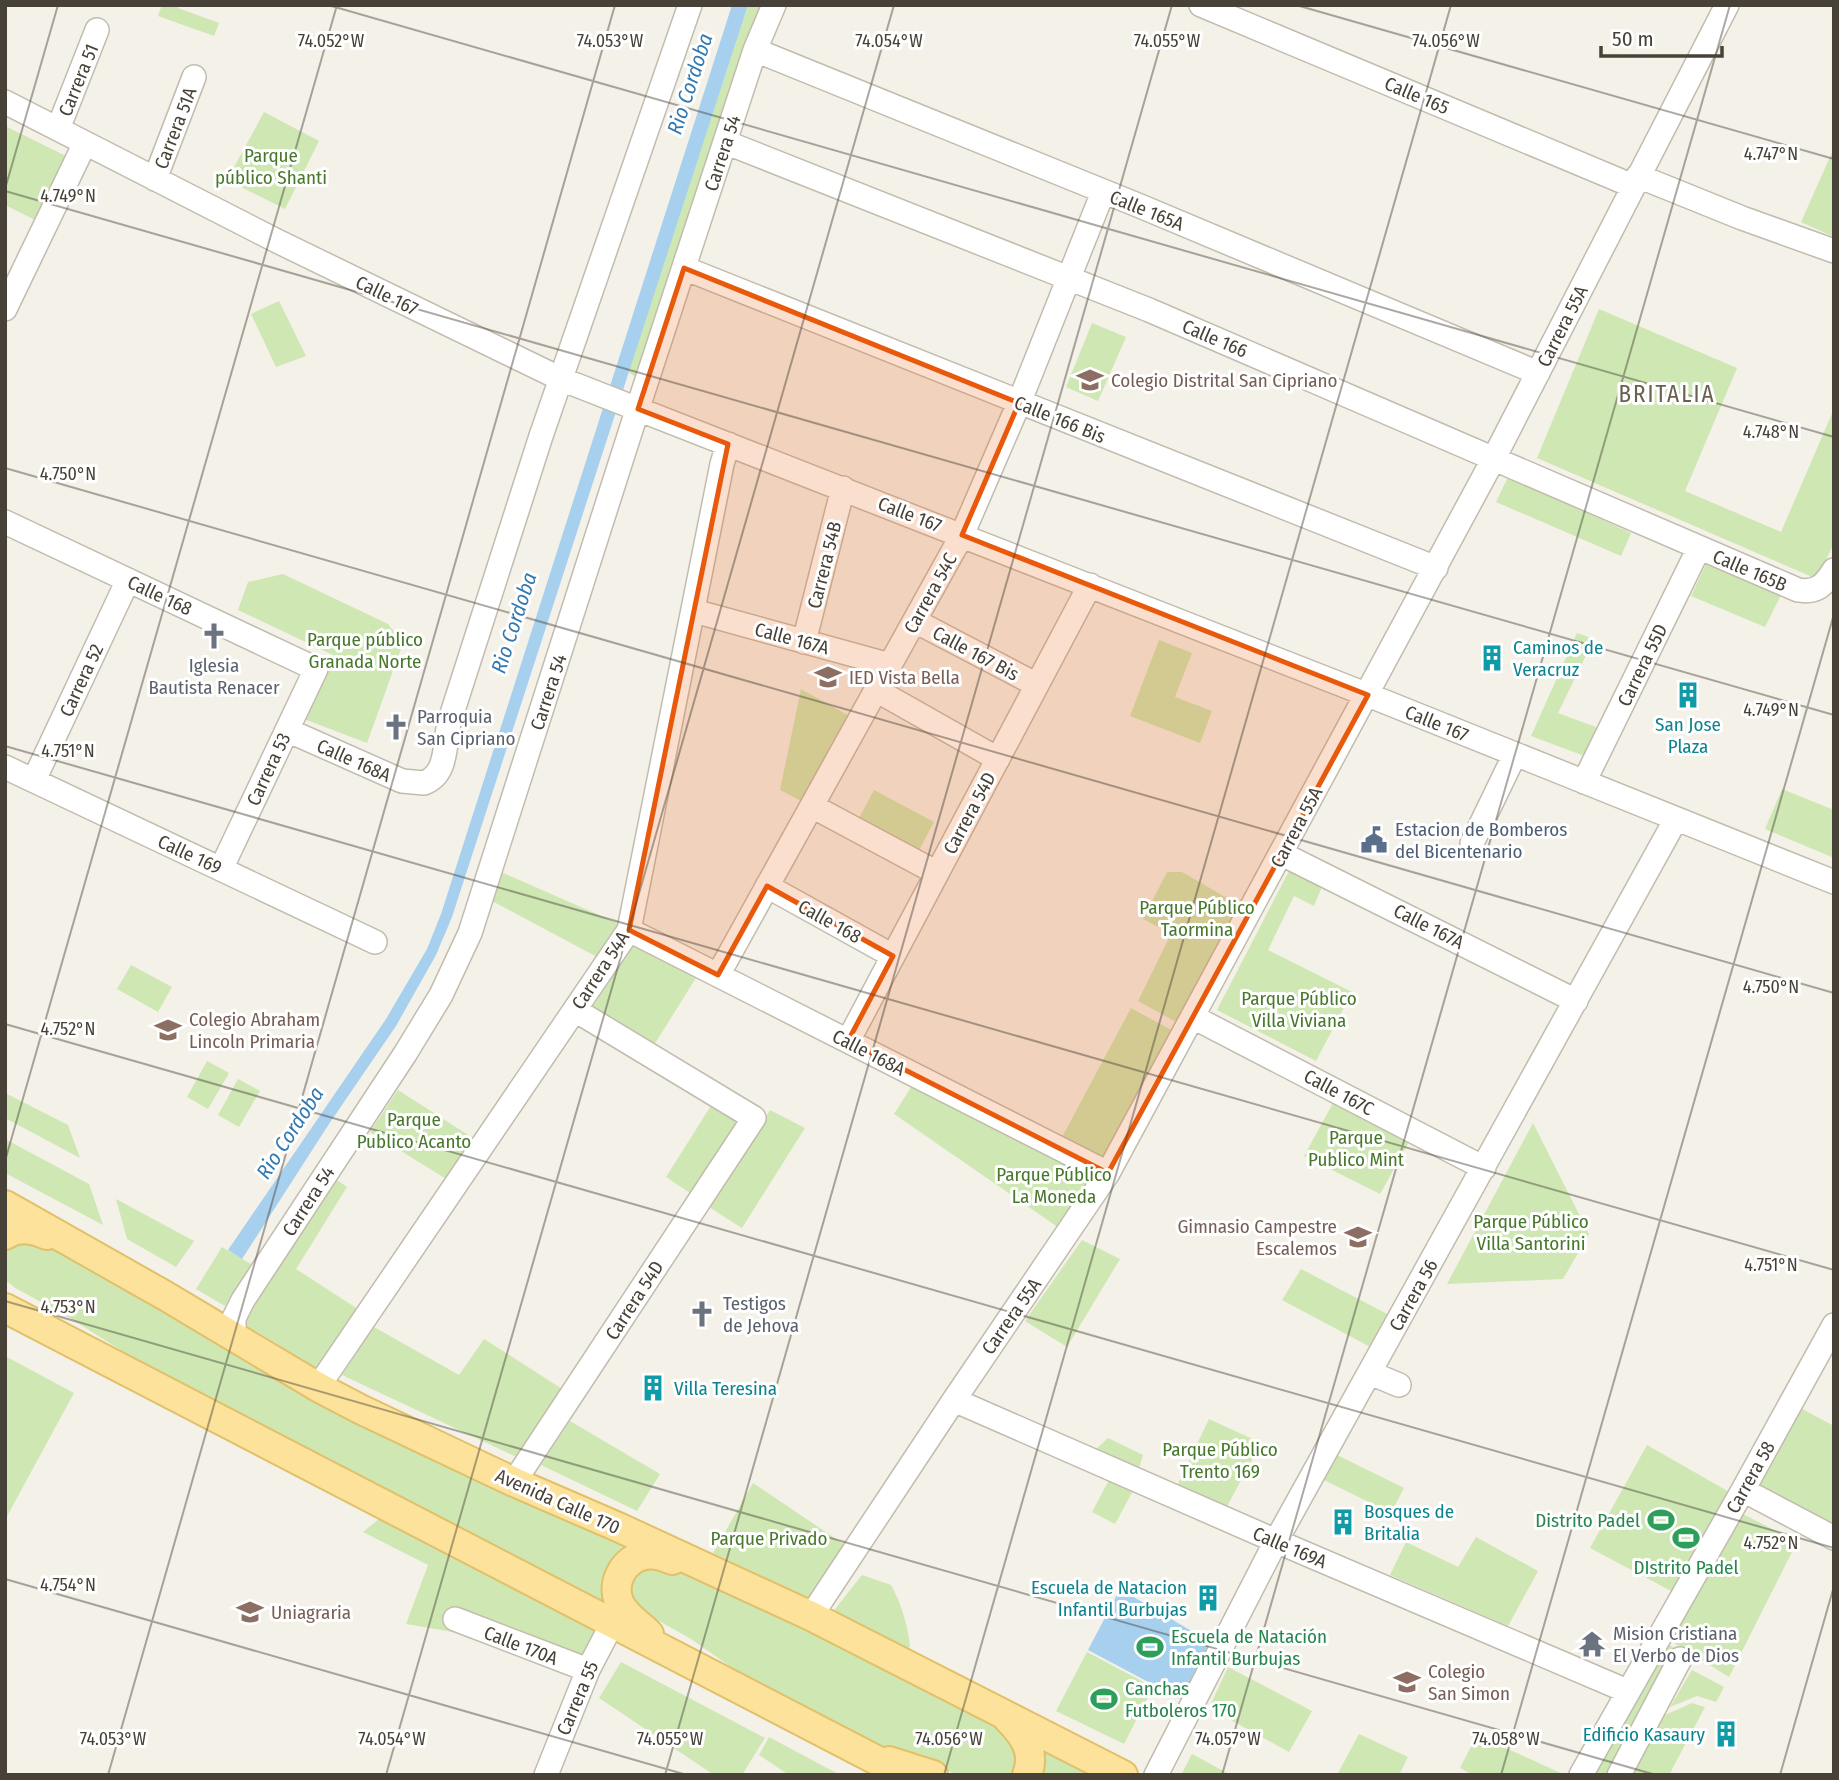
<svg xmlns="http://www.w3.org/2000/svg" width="1839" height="1780" font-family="'Fira Sans Condensed',sans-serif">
<rect width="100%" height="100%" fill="#f4f1e9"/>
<path fill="#cee7b3" d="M162,5H178V8L219,23L214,36L158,16Z
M748,5H763L637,378L628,372Z
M264,112L319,141L285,209L227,180Z
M5,126L70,158L39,222L5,205Z
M1834,148V237L1801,222Z
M279,301L306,356L276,367L251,314Z
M1599,309L1737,368L1685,491L1781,532L1834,409V543L1817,579L1537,458Z
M1092,323L1126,337L1098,401L1066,387Z
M1508,477L1631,533L1621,556L1496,502Z
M1708,560L1782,593L1765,627L1691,596Z
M283,574L388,624L403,643L367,743L304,719L333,655L238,610L248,582Z
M1577,633L1594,639L1558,713L1601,729L1587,757L1531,736Z
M1159,640L1192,653L1175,697L1212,711L1200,743L1130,716Z
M801,689L853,718L805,803L780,790Z
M1782,789L1834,810V858L1765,829Z
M874,790L934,822L918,852L858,820Z
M1291,867L1324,882L1314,906L1294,896L1268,950L1352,992L1316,1061L1217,1010Z
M501,872L624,926L599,958L492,901Z
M1167,872H1182L1241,906L1176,1022L1138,1001L1171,934L1143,919Z
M636,941L699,973L654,1045L592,1008Z
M131,965L172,987L158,1012L117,989Z
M1131,1008L1175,1032L1105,1161L1060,1141Z
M207,1061L229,1073L208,1109L187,1097Z
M238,1079L260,1091L239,1127L218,1115Z
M915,1081L1100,1173L1062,1230L894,1114Z
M398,1090L476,1140L448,1180L370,1132Z
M5,1093L68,1125L80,1158L5,1118Z
M714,1101L743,1119L693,1195L666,1177Z
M1333,1103L1409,1142L1380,1194L1304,1156Z
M770,1110L805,1128L742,1228L709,1207Z
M1533,1123L1589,1234L1563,1279L1447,1284Z
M5,1139L89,1184L103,1225L5,1173Z
M334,1178L347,1187L296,1269L364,1313L323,1372L241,1322Z
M116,1199L194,1241L176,1267L127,1239Z
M27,1233L637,1540L605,1605L146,1366L65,1315L17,1289L5,1280V1246Z
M1082,1240L1120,1259L1067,1347L1025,1321Z
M222,1247L251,1264L225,1306L196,1289Z
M1301,1269L1393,1317L1376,1350L1282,1300Z
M374,1327L459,1375L484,1339L567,1392L523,1460L342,1375Z
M5,1356L74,1393L5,1520Z
M1791,1403L1834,1426V1538L1743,1490Z
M1209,1419L1261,1443L1225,1510L1176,1488Z
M570,1421L660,1474L637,1511L541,1465Z
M1108,1438L1143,1455L1138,1471L1095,1450Z
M1647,1445L1731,1493L1675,1593L1590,1548Z
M1335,1454L1404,1488L1391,1513L1322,1479Z
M1110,1478L1134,1489L1115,1524L1092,1512Z
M753,1483L848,1547L812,1600L713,1553Z
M1743,1514L1797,1542L1729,1677L1669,1640Z
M384,1515L605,1628L584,1664L465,1634L406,1624L428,1565L363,1532Z
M1476,1537L1538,1571L1508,1626L1390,1575L1406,1542L1458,1567Z
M654,1561L749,1597L1016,1736L1017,1775H956L936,1764L876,1744L741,1674L691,1639L643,1612L631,1601L629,1585L634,1569Z
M862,1575L891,1585C901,1603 908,1625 910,1646L907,1652L832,1613Z
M1667,1643L1675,1649L1633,1731L1618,1724Z
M1087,1652L1153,1687L1124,1744L1056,1711Z
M621,1662L765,1738L742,1775H714L599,1698Z
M1228,1667L1312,1711L1289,1752L1209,1708Z
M1692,1670L1724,1687L1716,1702L1697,1696L1670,1707Z
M1692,1703L1705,1707L1669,1775H1619L1633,1773L1665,1715Z
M1359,1734L1408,1757L1399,1775H1337Z
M1611,1734L1628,1744L1615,1775H1590Z
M1477,1735L1565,1775H1473L1460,1768Z
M769,1737L840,1775H789L759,1755Z
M1038,1743L1107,1775H1038Z
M1192,1754L1231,1775H1181Z"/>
<path fill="#a7d0ef" d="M732,5H748L452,917L436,955L396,1026L329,1124L242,1259L228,1250L386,1019L427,949L441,914Z
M1120,1589L1212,1643L1184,1701L1088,1650Z"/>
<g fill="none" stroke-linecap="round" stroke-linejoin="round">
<g stroke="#c2bcae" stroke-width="26">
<path id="minor" d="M1201,5L1633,186
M755,50L1140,206L1538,373
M5,102L277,241L561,379L1368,695L1834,882
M58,129L97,30
M725,142L1149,310L1798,590C1816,593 1824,586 1834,570
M1638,176L1742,218L1834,251
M155,179L194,77
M684,268L1436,568
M5,309L85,143
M5,522L316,669L221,869
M694,611L890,665
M915,621L1037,685
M804,642L843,488
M876,690L998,759
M287,730L402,781L424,783C448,774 444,745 449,723L541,436L690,5
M5,767L375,942
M34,780L128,580
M1584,782L1699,548
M812,806L937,873
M1472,843L1515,754
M1282,854L1576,1001
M767,886L893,956
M629,930L1108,1173
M718,975L962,535L1019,403L1103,192
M1193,1017L1484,1168
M848,1041L1090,585
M234,1336V1318L243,1300L405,1054L441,995L470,933L644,389L755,50L774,5
M1370,1373L1399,1385
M318,1387L629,930L722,464L728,444
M954,1400L1276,1541L1627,1691
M514,1482L754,1118L575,1010
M1743,1490L1834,1538
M811,1616L954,1400L1108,1173L1494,458L1727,5
M455,1619L588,1670
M546,1775L588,1670L612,1624
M1156,1775L1276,1541L1676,819
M1581,1775L1743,1490L1834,1325
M1619,1775L1680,1659"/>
</g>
<g stroke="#e1c069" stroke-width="32">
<path id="major" d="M5,1205L164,1295L318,1387L360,1409L514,1482L618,1527L811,1616L1123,1775
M5,1235C19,1226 32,1229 47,1235
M5,1308L905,1775
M649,1634C639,1624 624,1615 619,1602C611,1582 624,1559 645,1555C655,1553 663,1556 672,1560
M1008,1719C1024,1735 1036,1752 1027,1775
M889,1761L933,1775"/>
</g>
<use href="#minor" stroke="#fff" stroke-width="23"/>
<use href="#major" stroke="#fce29a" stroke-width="28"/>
</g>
<path fill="#e8590c" fill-opacity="0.2" stroke="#e8590c" stroke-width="5" stroke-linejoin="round" d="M684,268L1019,403L962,535L1368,695L1108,1173L848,1041L893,956L767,886L718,975L629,930L728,444L638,409Z"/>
<path fill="none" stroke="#474137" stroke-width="2" stroke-opacity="0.45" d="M328,5L1834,437M1296,5L1834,159M5,189L58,5M5,191L1834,715M5,468L1834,993M5,746L1834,1270M5,1024L1834,1548M5,1161L337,5M5,1301L1656,1775M5,1579L687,1775M108,1775L615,5M386,1775L894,5M665,1775L1172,5M944,1775L1451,5M1222,1775L1730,5M1501,1775L1834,614M1780,1775L1834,1586"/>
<defs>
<g id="school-bare" transform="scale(2.1)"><path d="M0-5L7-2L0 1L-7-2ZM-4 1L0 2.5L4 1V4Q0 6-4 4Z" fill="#8d6e63" stroke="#fff" stroke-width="2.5" paint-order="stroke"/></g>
<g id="church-bare" transform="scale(2.1)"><path d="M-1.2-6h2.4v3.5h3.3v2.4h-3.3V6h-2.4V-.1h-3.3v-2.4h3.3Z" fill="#6b7280" stroke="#fff" stroke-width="2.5" paint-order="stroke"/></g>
<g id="building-bare" transform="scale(2.1)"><path d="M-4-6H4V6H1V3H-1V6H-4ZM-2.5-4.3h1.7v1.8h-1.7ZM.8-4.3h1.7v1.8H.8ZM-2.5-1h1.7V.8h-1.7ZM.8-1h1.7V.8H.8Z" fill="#0f9aa8" stroke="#fff" stroke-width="2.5" paint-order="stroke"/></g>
<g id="civic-bare" transform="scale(2.1)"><path d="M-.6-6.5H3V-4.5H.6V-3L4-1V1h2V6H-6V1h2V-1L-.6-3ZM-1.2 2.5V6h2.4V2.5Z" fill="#5c6f8a" stroke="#fff" stroke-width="2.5" paint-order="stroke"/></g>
<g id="stadium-bare" transform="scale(2.1)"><path d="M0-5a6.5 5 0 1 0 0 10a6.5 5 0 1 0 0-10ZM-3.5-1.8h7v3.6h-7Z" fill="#2e9e5b" stroke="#fff" stroke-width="2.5" paint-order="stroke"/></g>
<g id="university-bare" transform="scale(2.1)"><path d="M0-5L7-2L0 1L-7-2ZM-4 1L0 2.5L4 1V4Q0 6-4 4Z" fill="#8d6e63" stroke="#fff" stroke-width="2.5" paint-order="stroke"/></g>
<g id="temple-bare" transform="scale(2.1)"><path d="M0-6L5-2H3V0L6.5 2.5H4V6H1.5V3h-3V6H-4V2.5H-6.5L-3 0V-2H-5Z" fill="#6b7280" stroke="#fff" stroke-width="2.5" paint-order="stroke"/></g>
</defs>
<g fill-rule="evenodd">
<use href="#school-bare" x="1090" y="380"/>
<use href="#church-bare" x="214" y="636"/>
<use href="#building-bare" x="1492" y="658"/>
<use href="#school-bare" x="828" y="677"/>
<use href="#building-bare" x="1688" y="695"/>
<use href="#church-bare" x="396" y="727"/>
<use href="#civic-bare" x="1374" y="840"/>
<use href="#school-bare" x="168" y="1030"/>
<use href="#school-bare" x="1358" y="1237"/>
<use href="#church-bare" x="702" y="1314"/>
<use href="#building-bare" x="653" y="1388"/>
<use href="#stadium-bare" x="1661" y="1520"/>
<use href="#building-bare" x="1343" y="1522"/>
<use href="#stadium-bare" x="1686" y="1538"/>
<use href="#building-bare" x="1208" y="1598"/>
<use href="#university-bare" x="250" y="1612"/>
<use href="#temple-bare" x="1592" y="1644"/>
<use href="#stadium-bare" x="1150" y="1647"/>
<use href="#school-bare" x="1407" y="1682"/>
<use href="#stadium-bare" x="1104" y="1699"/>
<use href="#building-bare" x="1726" y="1734"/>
</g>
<g text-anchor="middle" stroke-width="6" stroke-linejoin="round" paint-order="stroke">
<g font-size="19" fill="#474137" stroke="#fff">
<text transform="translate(78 80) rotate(-68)" y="7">Carrera 51</text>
<text transform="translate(1417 95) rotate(23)" y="7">Calle 165</text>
<text transform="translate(175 128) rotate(-69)" y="7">Carrera 51A</text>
<text transform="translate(722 153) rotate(-72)" y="7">Carrera 54</text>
<text transform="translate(1147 210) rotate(22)" y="7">Calle 165A</text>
<text transform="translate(387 295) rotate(26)" y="7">Calle 167</text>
<text transform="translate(1562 326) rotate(-63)" y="7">Carrera 55A</text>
<text transform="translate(1215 338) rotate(23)" y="7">Calle 166</text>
<text transform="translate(1060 419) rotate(22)" y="7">Calle 166 Bis</text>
<text transform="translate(910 514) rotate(21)" y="7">Calle 167</text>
<text transform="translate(824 565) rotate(-76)" y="7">Carrera 54B</text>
<text transform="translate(1750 570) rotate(23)" y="7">Calle 165B</text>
<text transform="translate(930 593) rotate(-61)" y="7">Carrera 54C</text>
<text transform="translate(160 595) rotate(25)" y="7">Calle 168</text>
<text transform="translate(792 638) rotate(15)" y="7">Calle 167A</text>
<text transform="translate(976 653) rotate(28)" y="7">Calle 167 Bis</text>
<text transform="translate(1642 665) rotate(-64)" y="7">Carrera 55D</text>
<text transform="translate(81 680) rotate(-65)" y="7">Carrera 52</text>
<text transform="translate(548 692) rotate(-72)" y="7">Carrera 54</text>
<text transform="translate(1437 723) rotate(22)" y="7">Calle 167</text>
<text transform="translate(354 760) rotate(24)" y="7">Calle 168A</text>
<text transform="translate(268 769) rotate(-65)" y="7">Carrera 53</text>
<text transform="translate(969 813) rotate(-62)" y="7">Carrera 54D</text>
<text transform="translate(1296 827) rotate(-62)" y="7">Carrera 55A</text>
<text transform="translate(190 854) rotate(25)" y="7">Calle 169</text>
<text transform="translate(830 921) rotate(29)" y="7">Calle 168</text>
<text transform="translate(1429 926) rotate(27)" y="7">Calle 167A</text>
<text transform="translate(600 970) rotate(-57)" y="7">Carrera 54A</text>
<text transform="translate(869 1052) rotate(27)" y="7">Calle 168A</text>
<text transform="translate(1339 1092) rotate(28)" y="7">Calle 167C</text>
<text transform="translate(308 1201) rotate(-57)" y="7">Carrera 54</text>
<text transform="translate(1413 1295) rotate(-61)" y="7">Carrera 56</text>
<text transform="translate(634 1300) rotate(-57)" y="7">Carrera 54D</text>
<text transform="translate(1011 1316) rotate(-55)" y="7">Carrera 55A</text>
<text transform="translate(1750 1477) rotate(-61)" y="7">Carrera 58</text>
<text transform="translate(558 1501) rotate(24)" y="7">Avenida Calle 170</text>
<text transform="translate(1290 1547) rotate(23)" y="7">Calle 169A</text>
<text transform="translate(521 1645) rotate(21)" y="7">Calle 170A</text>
<text transform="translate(577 1698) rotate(-67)" y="7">Carrera 55</text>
</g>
<g font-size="19" fill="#47782b" stroke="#fff">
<text x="271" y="162">Parque<tspan x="271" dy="22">público Shanti</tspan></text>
<text x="365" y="646">Parque público<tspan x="365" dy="22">Granada Norte</tspan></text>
<text x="1197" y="914">Parque Público<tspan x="1197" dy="22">Taormina</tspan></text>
<text x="1299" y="1005">Parque Público<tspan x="1299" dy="22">Villa Viviana</tspan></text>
<text x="414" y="1126">Parque<tspan x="414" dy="22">Publico Acanto</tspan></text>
<text x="1356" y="1144">Parque<tspan x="1356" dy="22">Publico Mint</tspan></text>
<text x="1054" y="1181">Parque Público<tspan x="1054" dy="22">La Moneda</tspan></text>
<text x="1531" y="1228">Parque Público<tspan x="1531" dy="22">Villa Santorini</tspan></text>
<text x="1220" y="1456">Parque Público<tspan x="1220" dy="22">Trento 169</tspan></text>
<text x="769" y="1545">Parque Privado</text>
</g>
<g font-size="19" fill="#785e54" stroke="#fff" text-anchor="start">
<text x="1111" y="387">Colegio Distrital San Cipriano</text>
<text x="849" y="684">IED Vista Bella</text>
<text x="189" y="1026">Colegio Abraham<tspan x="189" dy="22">Lincoln Primaria</tspan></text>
<text x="1337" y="1233" text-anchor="end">Gimnasio Campestre<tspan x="1337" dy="22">Escalemos</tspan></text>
<text x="271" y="1619">Uniagraria</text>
<text x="1428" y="1678">Colegio<tspan x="1428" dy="22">San Simon</tspan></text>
</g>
<g font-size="19" fill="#0d838f" stroke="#fff" text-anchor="start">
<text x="1513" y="654">Caminos de<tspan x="1513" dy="22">Veracruz</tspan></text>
<text x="1688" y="731" text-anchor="middle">San Jose<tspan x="1688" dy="22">Plaza</tspan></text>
<text x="674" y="1395">Villa Teresina</text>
<text x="1364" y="1518">Bosques de<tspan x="1364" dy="22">Britalia</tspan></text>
<text x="1187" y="1594" text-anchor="end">Escuela de Natacion<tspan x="1187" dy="22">Infantil Burbujas</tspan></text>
<text x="1705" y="1741" text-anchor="end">Edificio Kasaury</text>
</g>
<g font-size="19" fill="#5b616d" stroke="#fff" text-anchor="start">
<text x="214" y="672" text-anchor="middle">Iglesia<tspan x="214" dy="22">Bautista Renacer</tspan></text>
<text x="417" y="723">Parroquia<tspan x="417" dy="22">San Cipriano</tspan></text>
<text x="723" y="1310">Testigos<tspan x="723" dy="22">de Jehova</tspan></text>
<text x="1613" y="1640">Mision Cristiana<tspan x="1613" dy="22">El Verbo de Dios</tspan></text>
</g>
<g font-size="19" fill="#4e5e75" stroke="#fff" text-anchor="start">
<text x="1395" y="836">Estacion de Bomberos<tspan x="1395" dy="22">del Bicentenario</tspan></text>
</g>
<g font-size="19" fill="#27864d" stroke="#fff" text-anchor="start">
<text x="1640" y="1527" text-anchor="end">Distrito Padel</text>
<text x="1686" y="1574" text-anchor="middle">DIstrito Padel</text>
<text x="1171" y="1643">Escuela de Natación<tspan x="1171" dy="22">Infantil Burbujas</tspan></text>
<text x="1125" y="1695">Canchas<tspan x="1125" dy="22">Futboleros 170</tspan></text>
</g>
<g font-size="21" font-style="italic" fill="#3279b1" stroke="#fff">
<text transform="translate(690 84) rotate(-72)" y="7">Rio Cordoba</text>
<text transform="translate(514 623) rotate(-72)" y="7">Rio Cordoba</text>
<text transform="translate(290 1133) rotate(-57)" y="7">Rio Cordoba</text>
</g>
<g font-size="23" letter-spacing="2" fill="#6a604f" stroke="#fff">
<text x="1667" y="402">BRITALIA</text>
</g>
</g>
<g font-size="18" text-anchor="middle" fill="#474137" stroke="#fff" stroke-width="6" stroke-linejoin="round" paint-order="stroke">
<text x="331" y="47">74.052°W</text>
<text x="610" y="47">74.053°W</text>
<text x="889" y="47">74.054°W</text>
<text x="1167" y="47">74.055°W</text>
<text x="1446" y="47">74.056°W</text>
<text x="1771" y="160">4.747°N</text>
<text x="68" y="202">4.749°N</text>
<text x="1771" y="438">4.748°N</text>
<text x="68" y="480">4.750°N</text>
<text x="1771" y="716">4.749°N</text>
<text x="68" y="757">4.751°N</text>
<text x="1771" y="993">4.750°N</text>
<text x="68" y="1035">4.752°N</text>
<text x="1771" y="1271">4.751°N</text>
<text x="68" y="1313">4.753°N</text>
<text x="1771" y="1549">4.752°N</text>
<text x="68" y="1591">4.754°N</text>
<text x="113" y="1745">74.053°W</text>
<text x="392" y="1745">74.054°W</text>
<text x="670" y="1745">74.055°W</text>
<text x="949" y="1745">74.056°W</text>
<text x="1228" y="1745">74.057°W</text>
<text x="1506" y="1745">74.058°W</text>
</g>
<rect width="1839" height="1780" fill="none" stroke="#474137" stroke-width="14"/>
<path d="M1601 46v10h121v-10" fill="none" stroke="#474137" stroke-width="3.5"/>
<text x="1612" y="46" font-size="21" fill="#474137" stroke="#ffffff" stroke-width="5" paint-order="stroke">50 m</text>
</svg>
